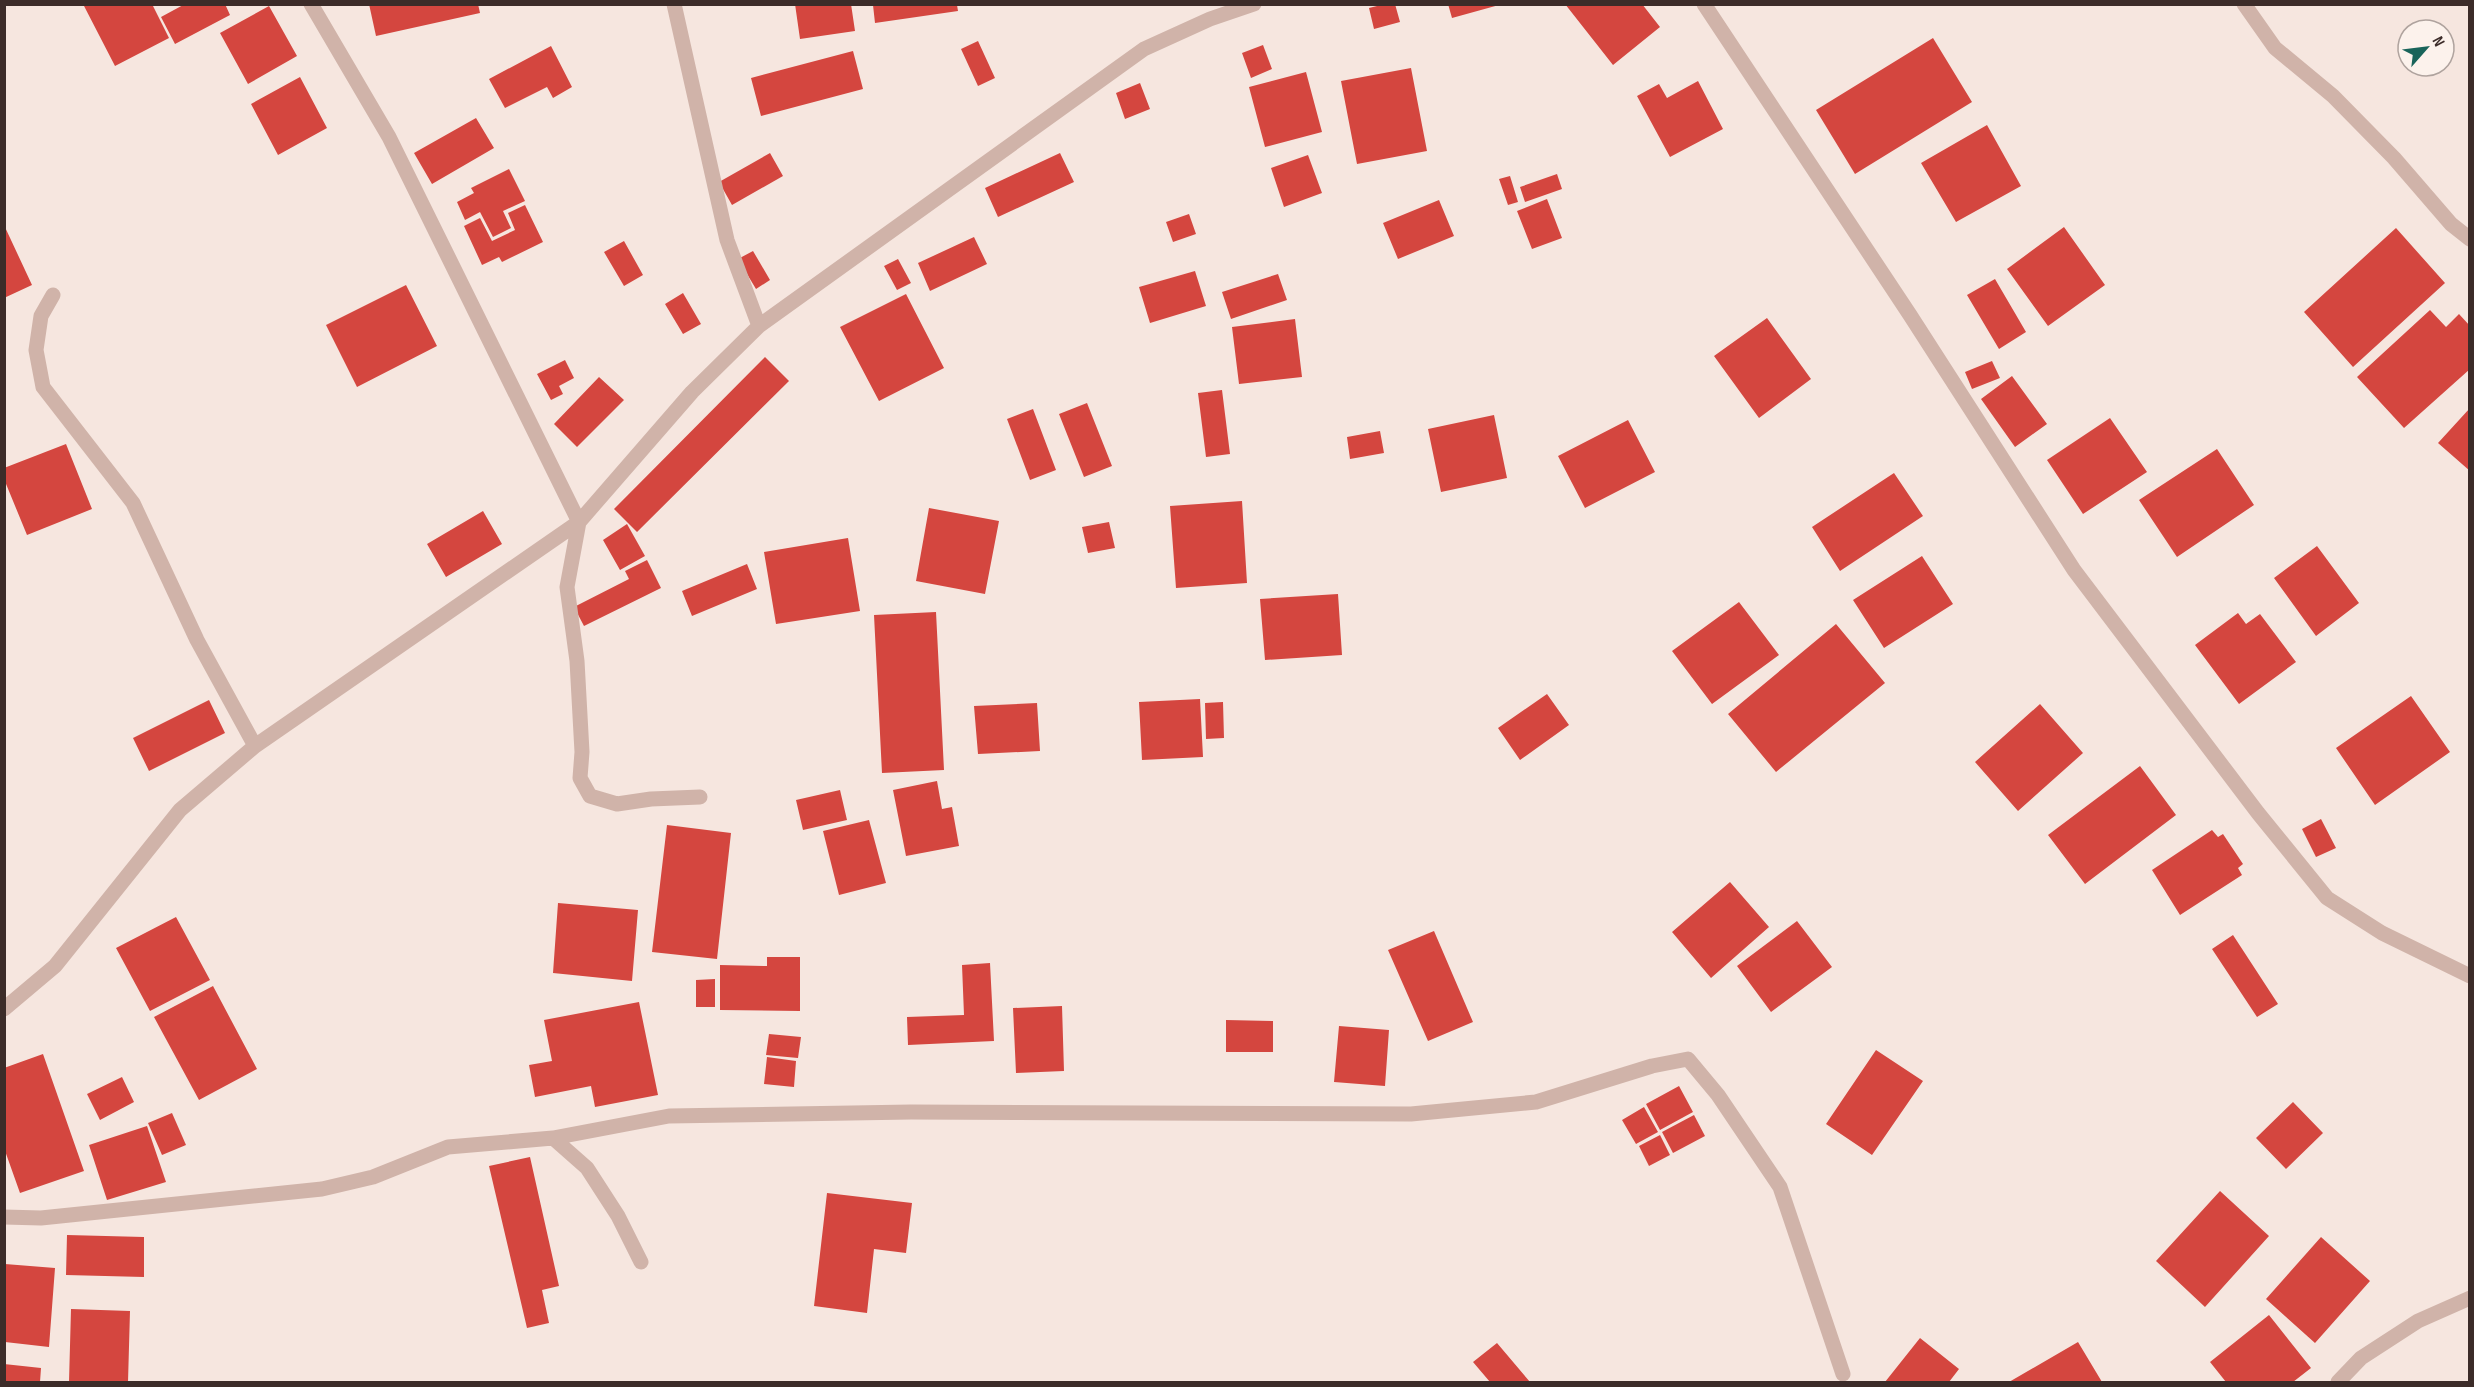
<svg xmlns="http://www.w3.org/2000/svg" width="2474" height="1387" font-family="'Sofia Sans Condensed',sans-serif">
<rect width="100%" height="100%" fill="#f6e6df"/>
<path fill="#d4463f" d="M83,4H152L169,38L115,66Z
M185,4H225L230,15L175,44L161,17Z
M369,4H478L480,13L376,36Z
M795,4H851L855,31L800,39Z
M1385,4H1395L1400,22L1374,29L1369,8Z
M1448,4H1499V5L1452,18Z
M1565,4H1642L1660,27L1613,65Z
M873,5H957L958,11L875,23Z
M269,6L297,56L248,84L220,33Z
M1933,38L1972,102L1855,174L1816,110Z
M978,41L995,78L978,86L961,49Z
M1263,45L1272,69L1251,78L1242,53Z
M551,46L572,87L553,98L547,87L505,108L489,79Z
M853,51L863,89L761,116L751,78Z
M1411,68L1427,151L1357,164L1341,81Z
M1306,72L1322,132L1265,147L1249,87Z
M300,77L327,128L278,155L251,104Z
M1698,81L1723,129L1670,157L1637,96L1659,84L1667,98Z
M1140,83L1150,109L1125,119L1116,93Z
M476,118L494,148L432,184L414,153Z
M1987,125L2021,186L1956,222L1921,163Z
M770,153L783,176L732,205L719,182Z
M1060,153L1074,182L998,217L985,188Z
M1308,155L1322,193L1284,207L1271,168Z
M509,169L525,201L503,211L511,228L493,237L480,212L465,220L457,202L474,193L471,188Z
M1557,174L1562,189L1525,202L1520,187Z
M1510,176L1518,202L1508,205L1499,179Z
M1547,199L1562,238L1532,249L1517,211Z
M1439,200L1454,236L1398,259L1383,223Z
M525,205L543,242L502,262L499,257L482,265L464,226L480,218L492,241L515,230L508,213Z
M1189,214L1196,234L1173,242L1166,222Z
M4,225L32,285L4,298Z
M2064,227L2105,285L2048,326L2007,269Z
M2396,228L2445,283L2353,367L2304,312Z
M974,237L987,264L930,291L918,263Z
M624,241L643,275L624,286L604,252Z
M753,251L770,280L756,289L738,259Z
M898,259L911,283L897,290L884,266Z
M1195,271L1206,306L1150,323L1139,287Z
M1278,274L1287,300L1231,319L1222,292Z
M1995,279L2026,332L1999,349L1967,295Z
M406,285L437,346L357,387L326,325Z
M683,293L701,324L683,334L665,304Z
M906,294L944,368L879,401L840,327Z
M2430,310L2446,327L2459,314L2470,326V369L2404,428L2357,377Z
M1767,318L1811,379L1759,418L1714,356Z
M1295,319L1302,377L1239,384L1232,327Z
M765,357L789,381L637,532L614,509Z
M565,360L574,378L559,386L563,394L551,400L537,374Z
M1992,361L2000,378L1972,389L1965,372Z
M2012,376L2047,424L2015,447L1981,399Z
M599,377L624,400L577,447L554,424Z
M1222,390L1230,454L1206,457L1198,393Z
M1087,403L1112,466L1084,477L1059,414Z
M2470,408V471L2438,443Z
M1033,409L1056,470L1030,480L1007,419Z
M1494,415L1507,478L1441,492L1428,429Z
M2110,418L2147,472L2083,514L2047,460Z
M1628,420L1655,472L1585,508L1558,456Z
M1380,431L1384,453L1350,459L1347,437Z
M66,444L92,509L27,535L4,479V468Z
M2217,449L2254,505L2177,557L2139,500Z
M1894,473L1923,516L1840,571L1812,527Z
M1242,501L1247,583L1176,588L1170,506Z
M929,508L999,521L985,594L916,581Z
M483,511L502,544L446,577L427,544Z
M1109,522L1115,548L1088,553L1082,527Z
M627,524L645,556L620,570L603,540Z
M848,538L860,611L776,624L764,552Z
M2317,546L2359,603L2316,636L2274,578Z
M1922,556L1953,604L1884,648L1853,600Z
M647,560L661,588L584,626L574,607L629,579L625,571Z
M747,564L757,589L692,616L682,591Z
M1338,594L1342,655L1265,660L1260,599Z
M1739,602L1779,655L1712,704L1672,651Z
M936,612L944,770L882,773L874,615Z
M2238,613L2246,624L2260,614L2296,662L2239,704L2195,645Z
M1836,624L1885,683L1776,772L1728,714Z
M1547,694L1569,725L1520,760L1498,728Z
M2411,696L2450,752L2375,805L2336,748Z
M1200,699L1203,757L1142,760L1139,702Z
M209,700L225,733L149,771L133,738Z
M1223,702L1224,738L1206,739L1205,703Z
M1037,703L1040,751L978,754L974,706Z
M2040,704L2083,753L2018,811L1975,762Z
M2140,766L2176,815L2085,884L2048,835Z
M937,781L942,809L952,807L959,846L906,856L893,790Z
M840,790L847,820L803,830L796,800Z
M2321,819L2336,848L2316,857L2302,829Z
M869,820L886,883L839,895L823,831Z
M667,825L731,833L717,959L652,952Z
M2212,830L2218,837L2223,834L2243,864L2238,868L2242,875L2180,915L2152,870Z
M1730,882L1769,927L1711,978L1672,932Z
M558,903L638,910L632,981L553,973Z
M176,917L210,980L150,1011L116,948Z
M1797,921L1832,967L1771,1012L1737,966Z
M1434,931L1473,1022L1428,1041L1388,950Z
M2233,935L2278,1004L2257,1017L2212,949Z
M767,957H800V1011L720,1010V965L767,966Z
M990,963L994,1041L908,1045L907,1017L964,1015L962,965Z
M715,979V1007H696V980Z
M213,986L257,1069L199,1100L154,1017Z
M639,1002L658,1095L595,1107L591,1086L535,1097L529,1065L552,1061L544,1020Z
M1062,1006L1064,1071L1016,1073L1013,1008Z
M1226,1020L1273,1021V1052H1226Z
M1339,1026L1389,1030L1385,1086L1334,1082Z
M769,1034L801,1037L798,1058L766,1055Z
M1876,1050L1923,1081L1872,1155L1826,1124Z
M43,1054L84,1171L20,1193L4,1148V1068Z
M767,1057L796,1061L794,1087L764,1084Z
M122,1077L134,1102L100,1120L87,1094Z
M1679,1086L1693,1112L1660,1130L1646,1104Z
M2293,1102L2323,1133L2286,1169L2256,1138Z
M1644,1107L1658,1132L1636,1144L1622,1120Z
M172,1113L186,1145L162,1155L148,1123Z
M1694,1115L1705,1136L1673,1153L1662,1132Z
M147,1126L166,1182L107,1200L89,1145Z
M1660,1135L1670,1155L1649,1166L1639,1146Z
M530,1157L559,1286L542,1290L549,1323L527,1328L489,1166Z
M2220,1191L2269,1236L2205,1307L2156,1261Z
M827,1193L912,1203L906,1253L874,1249L867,1313L814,1306Z
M67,1235L144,1237V1277L66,1275Z
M2321,1237L2370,1281L2315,1343L2266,1299Z
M5,1264L55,1268L49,1347L5,1342Z
M71,1309L130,1311L128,1382H69Z
M2269,1315L2311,1368L2293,1382H2226L2210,1362Z
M1920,1338L1959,1369L1949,1382H1885Z
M2078,1342L2102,1382H2009Z
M1497,1343L1530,1382H1490L1473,1362Z
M4,1364L41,1368L40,1382H4Z"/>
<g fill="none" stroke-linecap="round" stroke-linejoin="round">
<path stroke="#d0b3a9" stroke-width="15" d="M311,4L389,137L579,522L567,587L577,661L582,752L580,778L590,796L617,804L651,799L700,797
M674,4L727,240L759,326
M1704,4L1910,315L2074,570L2258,813L2327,898L2382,933L2470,976
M2244,4L2275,48L2333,96L2394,158L2451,224L2470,239
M53,295L41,316L36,350L43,387L133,503L197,640L255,746
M4,1009L55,966L180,810L255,746L579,522L692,392L759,326L1144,49L1210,19L1254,4
M553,1138L669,1116L911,1112L1411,1114L1536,1102L1652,1066L1688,1059L1718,1095L1780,1187L1843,1374
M4,1217L41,1218L322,1189L373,1177L448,1147L553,1138L587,1168L618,1216L641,1262
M2338,1382L2361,1358L2418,1321L2470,1298"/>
</g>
<rect width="2474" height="1387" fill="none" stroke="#3c2c29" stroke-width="12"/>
<g transform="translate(2426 48) rotate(62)"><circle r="28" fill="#fcf2ec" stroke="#afa39e" stroke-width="1.5"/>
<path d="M0-4.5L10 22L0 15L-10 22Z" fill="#19645a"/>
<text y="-9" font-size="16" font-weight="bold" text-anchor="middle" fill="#3c2c29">N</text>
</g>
</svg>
